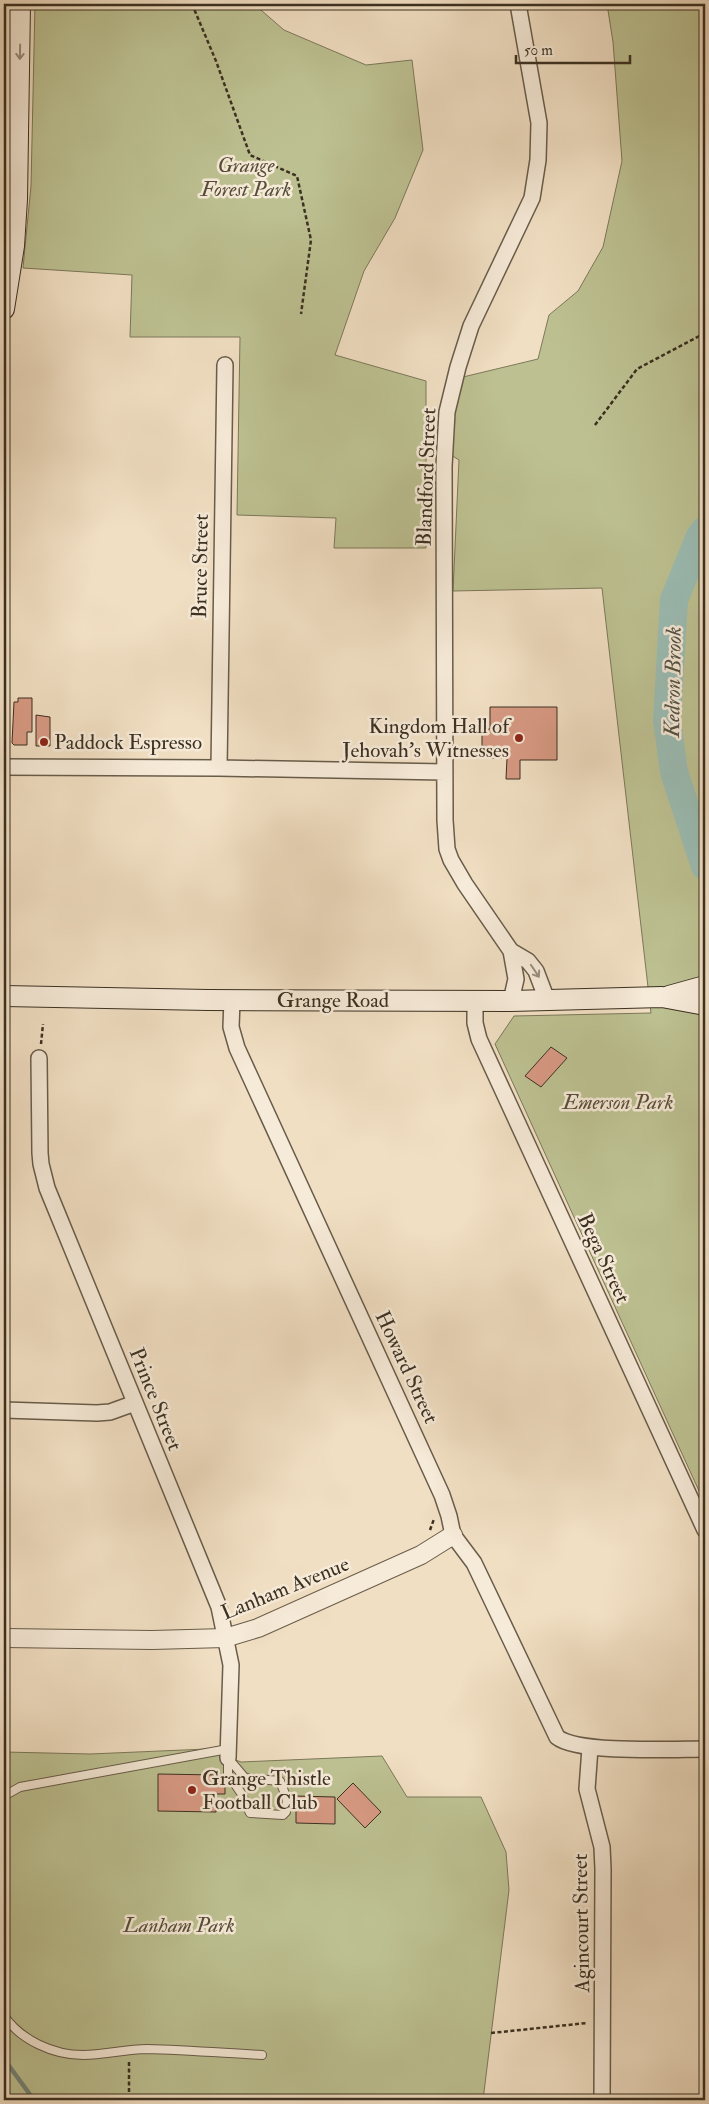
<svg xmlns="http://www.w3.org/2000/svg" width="709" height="2104" font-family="'IM FELL Double Pica',serif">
<rect width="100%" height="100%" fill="#f1dfc3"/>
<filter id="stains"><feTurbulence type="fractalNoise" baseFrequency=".004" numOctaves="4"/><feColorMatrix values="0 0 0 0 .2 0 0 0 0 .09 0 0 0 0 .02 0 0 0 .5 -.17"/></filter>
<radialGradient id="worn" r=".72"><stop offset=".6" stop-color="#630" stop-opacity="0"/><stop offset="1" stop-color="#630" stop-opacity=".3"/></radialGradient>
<path fill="#bdc192" stroke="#7c785a" d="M35,4H254L284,30L366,65L412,60L423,150L395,218L364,271L335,355L426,381V548H334L336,518L237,515L240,337H130L132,275L23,268L31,186Z
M607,4H705V1504L495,1044L514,1016L651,1013L602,588L453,591L459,460L451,455L453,417L463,377L538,359L549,315L578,291L603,247L622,161L613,42Z
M207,1749L241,1762L382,1756L407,1797H481L506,1852L509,1890L483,2100H4V1752L90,1754Z"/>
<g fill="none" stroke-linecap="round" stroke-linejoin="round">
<path stroke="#758579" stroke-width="4.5" d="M4,2059L34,2100"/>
<path stroke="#9bbdb4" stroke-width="28" d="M705,530L700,536L674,600L667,720L674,772L705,866"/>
</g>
<path fill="#d89a84" stroke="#3b3021" d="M18,698H32V732H27V745H14L12,743L14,702H18Z
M490,707H557V760H520V779H506L507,758H491V747L482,746V729H490Z
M36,715L50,717V746H36Z
M551,1047L567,1058L541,1087L525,1076Z
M158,1774L218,1775V1786H225V1794H216V1812L158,1811Z
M353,1783L381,1812L365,1828L337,1799Z
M296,1796L335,1797V1824L296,1823Z"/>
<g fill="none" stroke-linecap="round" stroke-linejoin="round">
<g stroke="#685c4a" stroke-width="10">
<path id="service" d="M228,1758L245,1778L280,1781L287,1799L286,1812L283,1815L250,1813L241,1793L228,1774Z
M4,1796L20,1787L228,1749
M4,2016C21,2040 53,2055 83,2055C104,2055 126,2049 147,2049C186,2050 224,2053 262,2055"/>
</g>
<g stroke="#685c4a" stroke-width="18">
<path id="minor" d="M518,4L539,123L538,160L532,198L471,326L458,367L447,412L444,466L445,820L447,849L451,860L465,884L511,951L528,961L536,971L547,1000
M4,767L219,768L445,772
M219,768L225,365
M232,1000L231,1027L237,1048L442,1495L449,1516L453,1535L474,1563L557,1737C578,1754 674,1749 705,1749
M475,1000V1023L479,1039L705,1530
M511,1001L516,979L511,951
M39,1058L40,1153L41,1164L47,1188L219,1607L231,1665L228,1758
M4,1410L97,1413L110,1412L135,1403
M590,1748L587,1789L602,1847L603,1869L602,2100"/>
</g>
<g stroke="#685c4a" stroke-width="20">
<path id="tertiary" d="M4,1638L152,1640L225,1638L258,1628L421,1555L453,1535"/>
</g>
<g stroke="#3b3021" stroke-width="22">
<path id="secondary" d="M4,309L14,246L17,199L20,4
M4,996L208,1000L511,1001L662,997L705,1005
M669,996L705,986"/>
</g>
<path stroke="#3b3021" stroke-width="2.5" stroke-dasharray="4 2.5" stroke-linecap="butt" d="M192,4L216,61L250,155L297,176L311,240L301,314
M595,425L637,369L705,333
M41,1044L43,1024
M430,1530L434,1519
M491,2033L587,2023
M129,2062V2100
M4,2092L12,2100"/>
<use href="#service" stroke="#f6ead8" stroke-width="8"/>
<use href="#minor" stroke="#f6ead8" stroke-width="15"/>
<use href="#tertiary" stroke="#f6ead8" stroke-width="18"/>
<use href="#secondary" stroke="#f6ead8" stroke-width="20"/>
</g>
<defs><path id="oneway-shaft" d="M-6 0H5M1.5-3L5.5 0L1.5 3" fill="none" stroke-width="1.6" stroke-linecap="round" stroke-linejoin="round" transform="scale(1.25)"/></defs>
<g stroke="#988d7c">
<use href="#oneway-shaft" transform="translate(20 52) rotate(91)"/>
<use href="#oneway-shaft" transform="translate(535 971) rotate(56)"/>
</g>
<g fill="#8f2418" stroke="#f6ead8" stroke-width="2">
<circle cx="519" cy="738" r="5"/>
<circle cx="44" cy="742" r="5"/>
<circle cx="192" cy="1790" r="5"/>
</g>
<g text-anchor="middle" stroke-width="5" stroke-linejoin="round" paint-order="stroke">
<g font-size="21" font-style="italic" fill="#554d38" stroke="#f6ead8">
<text x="246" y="172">Grange<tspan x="246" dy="24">Forest Park</tspan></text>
<text x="618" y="1109">Emerson Park</text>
<text x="179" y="1932">Lanham Park</text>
</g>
<g font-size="21" fill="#3b3021" stroke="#f6ead8">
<text transform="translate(426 477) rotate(-88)" y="7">Blandford Street</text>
<text transform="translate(200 566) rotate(-89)" y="7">Bruce Street</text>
<text x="333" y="1007">Grange Road</text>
<text transform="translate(604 1258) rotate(65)" y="7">Bega Street</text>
<text transform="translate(407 1367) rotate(65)" y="7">Howard Street</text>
<text transform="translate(156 1399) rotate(68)" y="7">Prince Street</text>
<text transform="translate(285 1588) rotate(-22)" y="7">Lanham Avenue</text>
<text transform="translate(581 1923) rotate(-91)" y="7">Agincourt Street</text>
</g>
<g font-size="21" fill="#3b3021" stroke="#f6ead8" text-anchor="start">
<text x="509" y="733" text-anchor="end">Kingdom Hall of<tspan x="509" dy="24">Jehovah’s Witnesses</tspan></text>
<text x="54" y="749">Paddock Espresso</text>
<text x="202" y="1785">Grange Thistle<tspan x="202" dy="24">Football Club</tspan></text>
</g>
<g font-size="22" font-style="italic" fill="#535346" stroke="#f6ead8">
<text transform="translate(672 682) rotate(-89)" y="8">Kedron Brook</text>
</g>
</g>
<rect width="709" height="2104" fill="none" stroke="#f1dfc3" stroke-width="20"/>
<rect x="5" y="5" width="699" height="2094" fill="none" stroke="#3b3021" stroke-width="2.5"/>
<rect x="10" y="10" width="689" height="2084" fill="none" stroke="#3b3021"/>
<path d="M516 55v8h114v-8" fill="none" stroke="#3b3021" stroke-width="2.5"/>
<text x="524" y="55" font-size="15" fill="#3b3021" stroke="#f6ead8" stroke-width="4" paint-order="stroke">50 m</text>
<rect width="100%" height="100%" filter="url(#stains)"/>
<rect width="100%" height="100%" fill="url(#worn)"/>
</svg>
